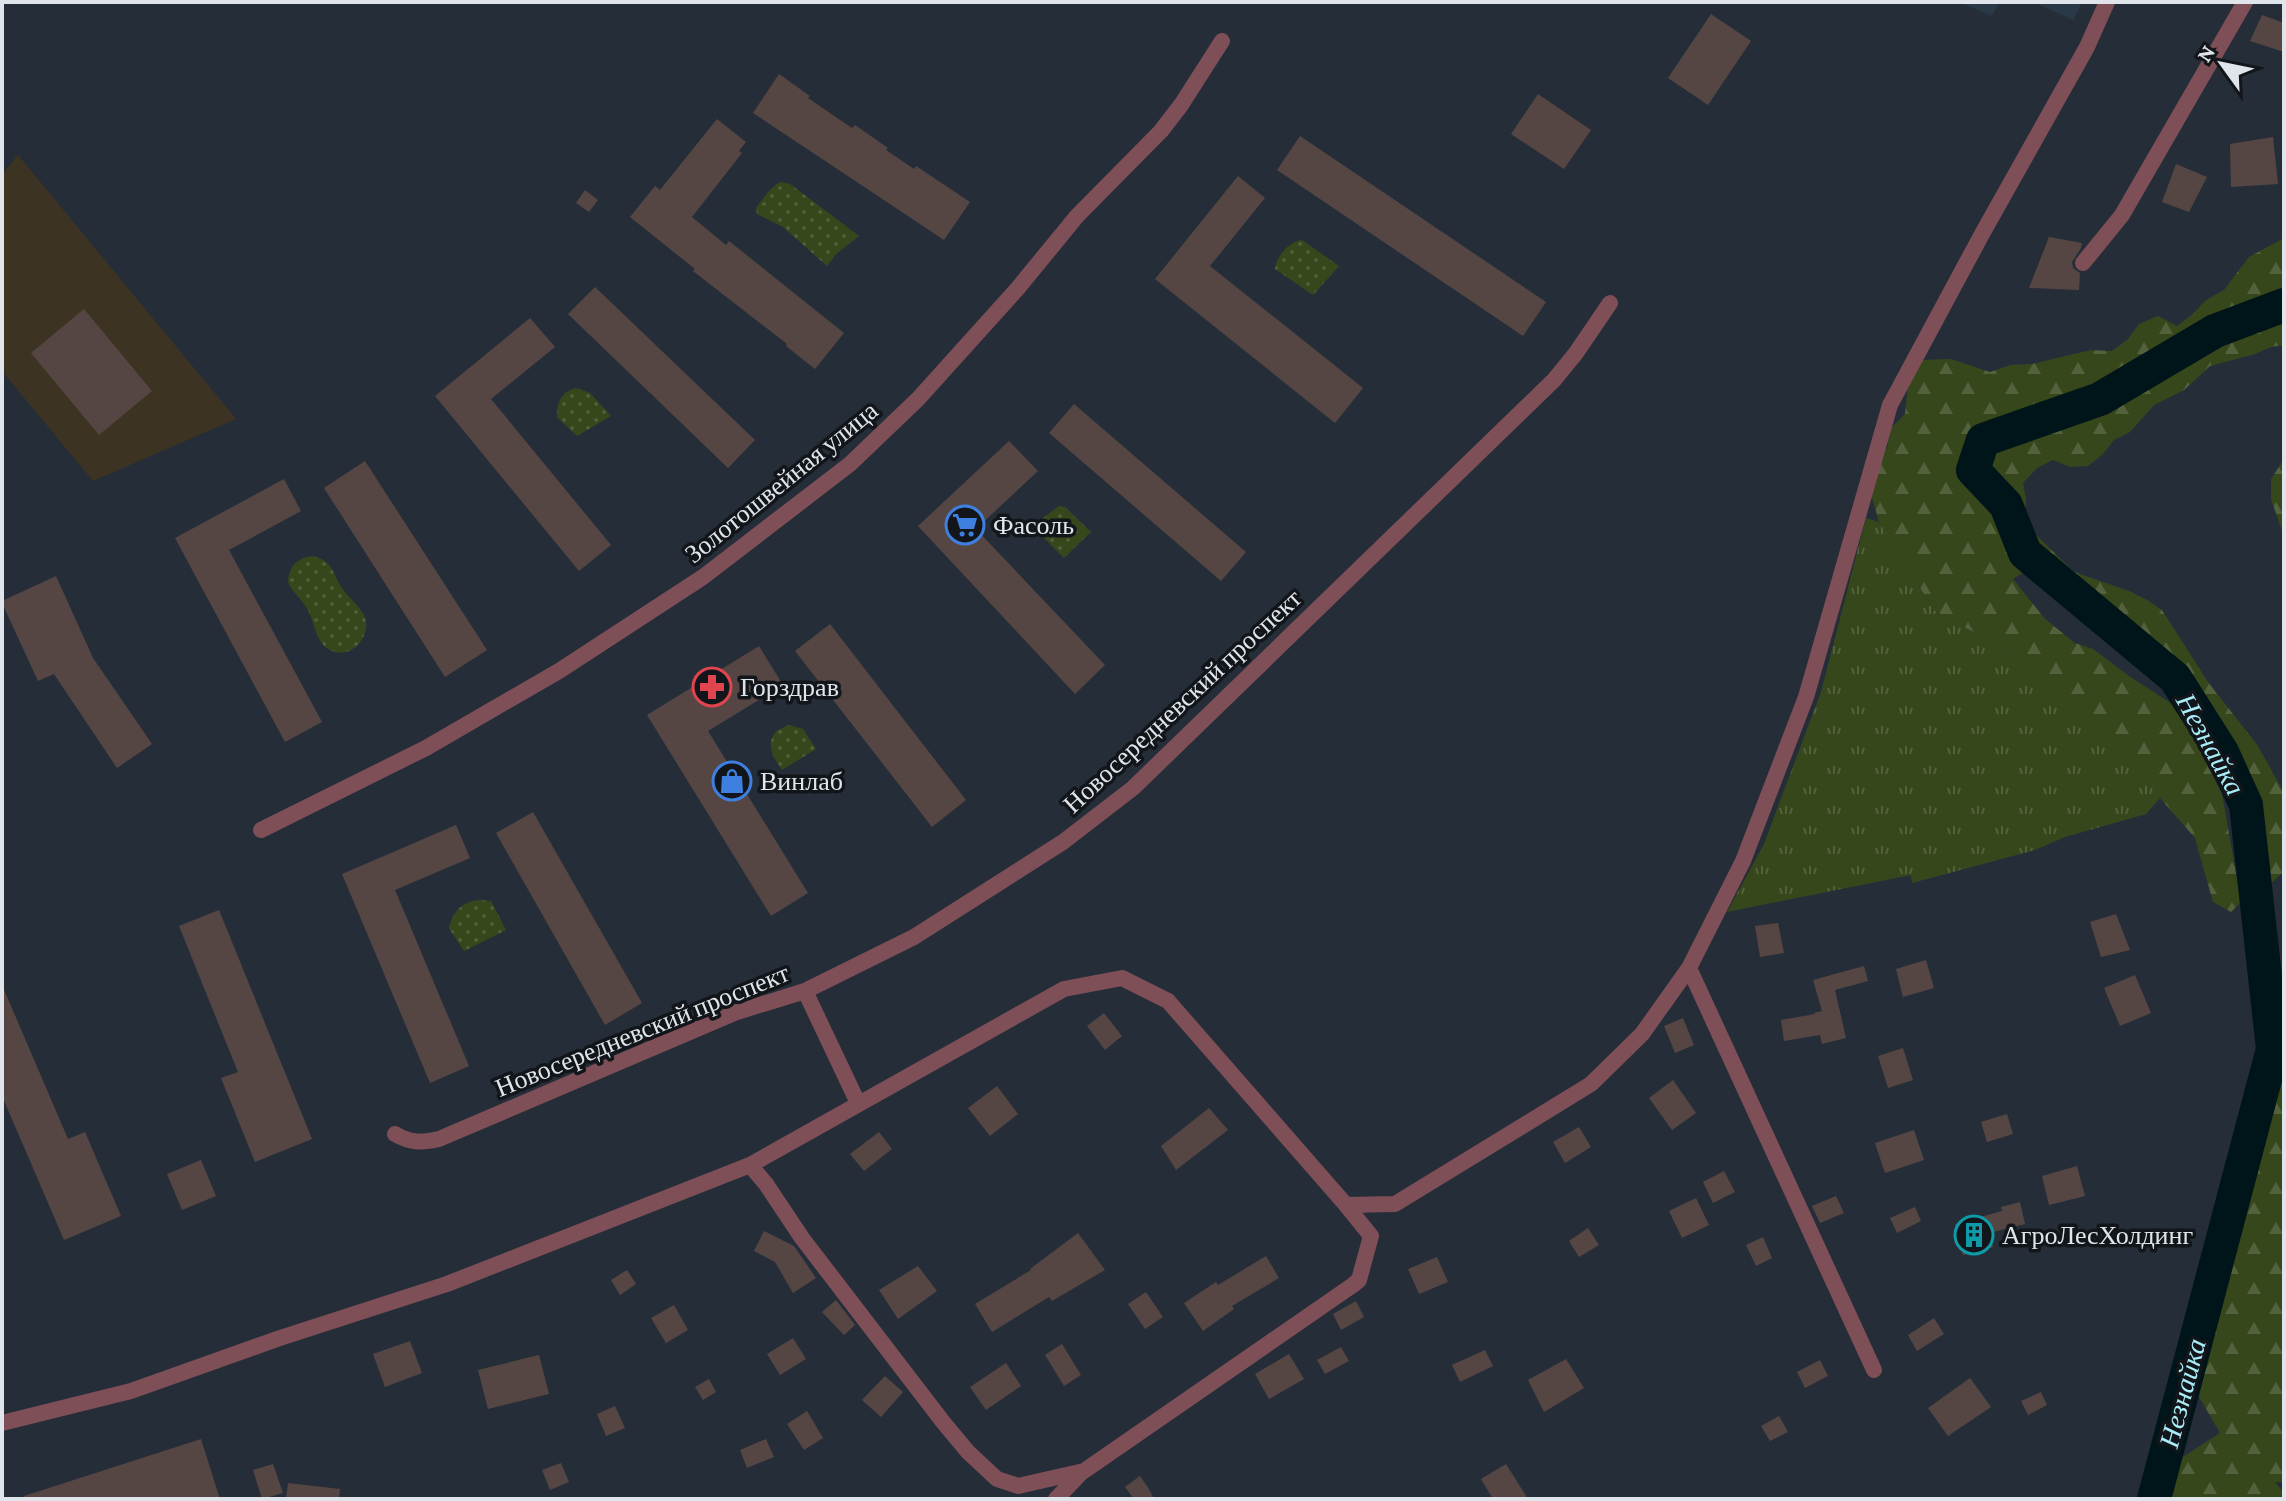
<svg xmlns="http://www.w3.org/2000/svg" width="2286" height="1501" font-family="'Crimson Pro',serif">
<defs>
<pattern id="grass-tufts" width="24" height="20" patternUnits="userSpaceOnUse" patternTransform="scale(2)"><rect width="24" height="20" fill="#36481b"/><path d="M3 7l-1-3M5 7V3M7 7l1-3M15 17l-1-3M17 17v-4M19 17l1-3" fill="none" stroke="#53623c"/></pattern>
<pattern id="forest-firs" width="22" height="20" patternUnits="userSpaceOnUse" patternTransform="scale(2)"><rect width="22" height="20" fill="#36481b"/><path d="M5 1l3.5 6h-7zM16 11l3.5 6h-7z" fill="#53623c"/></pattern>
<pattern id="park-dots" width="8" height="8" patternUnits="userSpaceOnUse" patternTransform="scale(2)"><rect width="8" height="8" fill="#36481b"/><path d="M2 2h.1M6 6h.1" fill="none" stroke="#53623c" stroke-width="1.8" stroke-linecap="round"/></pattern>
</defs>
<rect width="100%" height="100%" fill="#252e38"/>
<path fill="#2a3947" d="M1959,2H1999L1992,16Z
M2034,2H2082L2073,20Z"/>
<path fill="#3d3323" d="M18,155L236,419L93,481L2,371V174Z"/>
<path fill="url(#grass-tufts)" d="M1866,518L1879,522L1934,610L2009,652L2129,758L2160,798L2146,814L2065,837L2035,850L1912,883L1911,875L1727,912L1764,844L1821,692Z"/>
<path fill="url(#forest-firs)" d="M2284,238V345L2271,347L2255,354L2210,366L2184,390L2154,405L2130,432L2114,440L2103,454L2088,466L2070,467L2053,460L2037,468L2023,483L2026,500L2024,519L2036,535L2074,572L2129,591L2147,600L2162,610L2208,682L2258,746L2284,793V871L2269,885L2256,873L2253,840L2201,716L2165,684L2146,649L2078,611L2026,571L2013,579L2045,619L2075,643L2093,649L2129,676L2178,708L2222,794L2241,902L2231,912L2213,902L2195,838L2160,798L2129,758L2009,652L1934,610L1879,522L1870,491L1871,459L1887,448L1891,428L1905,414L1909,375L1922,360L1951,359L1990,372L2011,365L2032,364L2091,350L2112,351L2128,339L2139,324L2158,316L2177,326L2193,314L2206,300L2224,290L2249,257Z
M2282,462L2284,464V536L2271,499V479Z
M2284,1067V1482H2275L2284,1493V1499H2168L2178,1460L2220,1433L2198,1395Z"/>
<path fill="url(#park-dots)" d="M781,182L790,184L859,236L836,254L827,266L783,227L757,214L756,208C763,199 771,186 781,182Z
M1302,240L1339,266L1313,295L1275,269C1276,257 1289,241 1302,240Z
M576,388L590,393L611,416L577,436L557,417C557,402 561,392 576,388Z
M1059,506L1065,507L1091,532L1064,558L1040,534L1038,535L1036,530L1039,521Z
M312,556C331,560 332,570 340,585C346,596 358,604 364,615C373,635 352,661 330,650C315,643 315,620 306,607C301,598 292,592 288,582C289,566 297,558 312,556Z
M789,725L803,729L816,749L782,770C773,756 765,746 776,731Z
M480,900L491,901L506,930L464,951L449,928C453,911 463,901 480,900Z"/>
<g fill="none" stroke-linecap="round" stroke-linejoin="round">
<path stroke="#001519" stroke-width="34" d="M2154,1499L2273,1049L2246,805L2222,752L2175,678L2025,553L2006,505L1973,470L1983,440L2100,399L2215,331L2284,305"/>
</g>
<path fill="#564643" d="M1711,14L1751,41L1708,105L1668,78Z
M2262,15L2284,23V52L2250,41Z
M779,74L810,96L808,98L852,128L855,125L888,148L886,150L914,169L916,166L970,202L944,240L753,113Z
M1538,94L1591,130L1564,169L1511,134Z
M717,119L746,142L739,151L742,153L692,217L726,245L729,241L844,333L815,369L786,346L787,344L702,278L693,271L695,269L630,217L655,186L660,190Z
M1300,136L1546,302L1523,336L1277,170Z
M2273,137L2278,184L2231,187L2230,144Z
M2176,164L2207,177L2189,212L2162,202Z
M1238,176L1265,198L1210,266L1363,388L1335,423L1155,279Z
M585,190L598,200L589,212L576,203Z
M2049,237L2082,243L2081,248L2072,262L2073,268L2080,273L2079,290L2029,288Z
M595,287L755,440L728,468L568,314Z
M84,309L152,391L99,435L31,353Z
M530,318L555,347L491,399L611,545L579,571L435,396Z
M1074,404L1246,552L1221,581L1049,433Z
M1009,441L1038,471L976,529L1105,665L1075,694L918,526Z
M365,461L487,650L445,677L324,488Z
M284,479L301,511L229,550L322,722L285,742L175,538Z
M56,576L93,658L152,744L117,768L54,674L38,681L2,603V601Z
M830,624L966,800L932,827L795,651Z
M759,646L783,685L708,731L808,893L771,916L647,715Z
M533,812L642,1003L605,1025L496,833Z
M456,825L470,858L395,890L469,1066L430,1083L342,874Z
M219,910L312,1139L255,1162L221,1078L238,1072L179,926Z
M2116,914L2130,950L2101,957L2090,922Z
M1778,923L1784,953L1760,957L1755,926Z
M1926,960L1934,988L1903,997L1896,969Z
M1864,966L1868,981L1835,990L1846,1038L1822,1044L1820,1035L1784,1041L1781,1020L1815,1014L1814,1013L1822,1011L1813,980Z
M2135,975L2151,1013L2120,1026L2104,988Z
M2,985L68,1139L85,1132L121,1216L64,1240L2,1096Z
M1104,1013L1122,1036L1105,1050L1087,1026Z
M1683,1018L1694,1045L1675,1053L1664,1026Z
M1903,1048L1913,1080L1888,1088L1878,1056Z
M1673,1080L1696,1113L1672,1130L1649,1098Z
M997,1086L1018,1114L990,1136L968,1108Z
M1209,1108L1228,1130L1176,1170L1161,1146Z
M2007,1114L2013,1134L1987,1142L1981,1122Z
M1579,1127L1591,1147L1565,1163L1553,1142Z
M1914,1130L1924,1160L1885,1173L1875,1143Z
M879,1132L892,1149L864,1171L850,1154Z
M201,1160L216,1196L182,1210L167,1174Z
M2077,1166L2085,1196L2049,1205L2042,1176Z
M1724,1171L1735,1192L1713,1203L1703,1182Z
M1836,1196L1844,1213L1820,1223L1812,1206Z
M1696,1198L1709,1225L1682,1238L1669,1211Z
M2020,1202L2025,1224L1989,1233L1993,1247L1963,1255L1955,1224L2002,1211L2001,1207Z
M1915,1207L1921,1221L1897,1233L1890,1218Z
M1588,1228L1599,1245L1579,1257L1569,1241Z
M764,1231L794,1246L816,1278L793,1293L775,1262L754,1251Z
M1078,1233L1105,1270L1052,1301L1049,1297L992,1332L975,1304L1031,1270L1030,1269Z
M1763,1237L1772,1258L1756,1266L1746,1245Z
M1266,1256L1279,1278L1232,1306L1234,1309L1203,1331L1184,1303L1216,1282L1218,1285Z
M1437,1257L1448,1282L1419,1294L1408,1269Z
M918,1266L937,1291L898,1319L879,1290Z
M627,1270L636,1284L620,1295L611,1280Z
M1146,1292L1163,1317L1145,1329L1128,1304Z
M836,1300L855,1325L844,1335L822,1312Z
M1356,1301L1364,1317L1341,1330L1333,1314Z
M674,1305L688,1330L666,1343L651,1318Z
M1934,1318L1944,1334L1917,1351L1908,1335Z
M793,1338L806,1359L780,1375L767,1354Z
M410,1341L422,1373L385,1387L373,1354Z
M1062,1344L1081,1375L1064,1386L1045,1355Z
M1341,1347L1349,1361L1325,1374L1317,1360Z
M1485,1350L1493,1366L1460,1382L1452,1365Z
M1289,1354L1304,1379L1269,1399L1255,1374Z
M539,1355L549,1394L488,1409L478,1370Z
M1566,1359L1584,1388L1544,1412L1528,1380Z
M1820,1360L1828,1376L1805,1388L1797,1372Z
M1006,1363L1021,1386L986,1410L970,1387Z
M885,1376L903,1392L881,1417L862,1400Z
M1970,1378L1991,1407L1948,1436L1928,1408Z
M709,1379L716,1392L703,1400L695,1387Z
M2041,1392L2047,1405L2028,1415L2021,1401Z
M615,1406L625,1428L606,1436L597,1414Z
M807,1411L823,1438L804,1450L787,1424Z
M1779,1416L1788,1432L1770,1441L1761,1426Z
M201,1439L220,1499H24V1496Z
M766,1439L774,1457L747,1468L740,1450Z
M561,1463L569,1482L550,1490L542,1470Z
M273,1464L283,1493L262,1499L253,1470Z
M1506,1464L1528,1499H1493L1481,1479Z
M1140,1476L1149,1489L1154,1499H1134L1125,1487Z
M288,1483L340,1489L339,1499H286Z"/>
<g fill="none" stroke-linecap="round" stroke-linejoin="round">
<path stroke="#7f4f57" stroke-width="16" d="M2083,263L2122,215L2245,2
M261,830L426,748L559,671L703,577L850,464L918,399L1018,288L1077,216L1161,131L1181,105L1222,41
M1689,968L1874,1370
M805,991L858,1103
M395,1134C410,1143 422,1143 439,1139L737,1012L805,991L914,937L1063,842L1133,788L1554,380L1576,353L1610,303
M750,1165L766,1184L802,1238L943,1422L968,1452L997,1479L1018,1486L1084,1471L1353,1285L1359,1280L1371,1236L1346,1205
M2,1423L131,1391L280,1338L447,1284L750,1165L1064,989L1122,978L1168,1001L1346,1205L1395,1204L1591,1084L1642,1034L1689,968L1743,861L1806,697L1890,405L1982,234L2087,47L2107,2
M1056,1499L1082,1472"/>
</g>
<defs>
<g id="supermarket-ring" transform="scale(2)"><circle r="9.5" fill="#12161a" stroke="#3f7fe0" stroke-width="1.5"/><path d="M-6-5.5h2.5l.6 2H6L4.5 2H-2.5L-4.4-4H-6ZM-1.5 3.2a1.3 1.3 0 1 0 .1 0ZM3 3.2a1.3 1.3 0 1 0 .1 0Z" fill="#3f7fe0"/></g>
<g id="pharmacy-ring" transform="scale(2)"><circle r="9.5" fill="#12161a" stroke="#e0444e" stroke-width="1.5"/><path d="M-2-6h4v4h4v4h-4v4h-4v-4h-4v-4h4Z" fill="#e0444e"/></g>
<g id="shop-ring" transform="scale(2)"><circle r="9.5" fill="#12161a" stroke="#3f7fe0" stroke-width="1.5"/><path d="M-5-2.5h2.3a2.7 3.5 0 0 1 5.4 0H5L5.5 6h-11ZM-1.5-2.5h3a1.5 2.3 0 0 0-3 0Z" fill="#3f7fe0"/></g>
<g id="building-ring" transform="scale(2)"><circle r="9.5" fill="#12161a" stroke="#0f9aa8" stroke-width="1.5"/><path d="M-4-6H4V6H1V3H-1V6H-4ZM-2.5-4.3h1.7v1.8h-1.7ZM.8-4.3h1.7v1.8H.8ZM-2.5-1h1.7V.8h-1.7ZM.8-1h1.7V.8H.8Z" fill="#0f9aa8"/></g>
</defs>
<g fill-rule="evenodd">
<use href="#supermarket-ring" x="965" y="525"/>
<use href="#pharmacy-ring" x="712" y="687"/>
<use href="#shop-ring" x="732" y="781"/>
<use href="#building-ring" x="1974" y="1235"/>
</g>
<g text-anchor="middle" stroke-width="7" stroke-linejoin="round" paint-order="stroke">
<g font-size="26" fill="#dfe5eb" stroke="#12161a">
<text transform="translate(781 482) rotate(-39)" y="9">Золотошвейная улица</text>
<text transform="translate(1182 701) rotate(-43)" y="9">Новосередневский проспект</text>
<text transform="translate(642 1030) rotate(-22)" y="9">Новосередневский проспект</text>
</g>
<g font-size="26" fill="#dfe5eb" stroke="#12161a" text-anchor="start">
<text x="993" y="534">Фасоль</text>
<text x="740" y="696">Горздрав</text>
<text x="760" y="790">Винлаб</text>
<text x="2002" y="1244">АгроЛесХолдинг</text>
</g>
<g font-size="28" font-style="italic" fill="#a9edf8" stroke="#12161a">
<text transform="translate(2211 744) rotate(61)" y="10">Незнайка</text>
<text transform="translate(2182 1393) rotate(-75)" y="10">Незнайка</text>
</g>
</g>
<rect width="2286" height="1501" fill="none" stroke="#dfe5eb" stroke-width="8"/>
<g transform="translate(2222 64) rotate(303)" stroke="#12161a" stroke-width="6" paint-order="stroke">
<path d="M0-6L14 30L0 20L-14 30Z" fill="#dfe5eb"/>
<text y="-12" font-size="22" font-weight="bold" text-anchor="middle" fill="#dfe5eb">N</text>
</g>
</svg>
